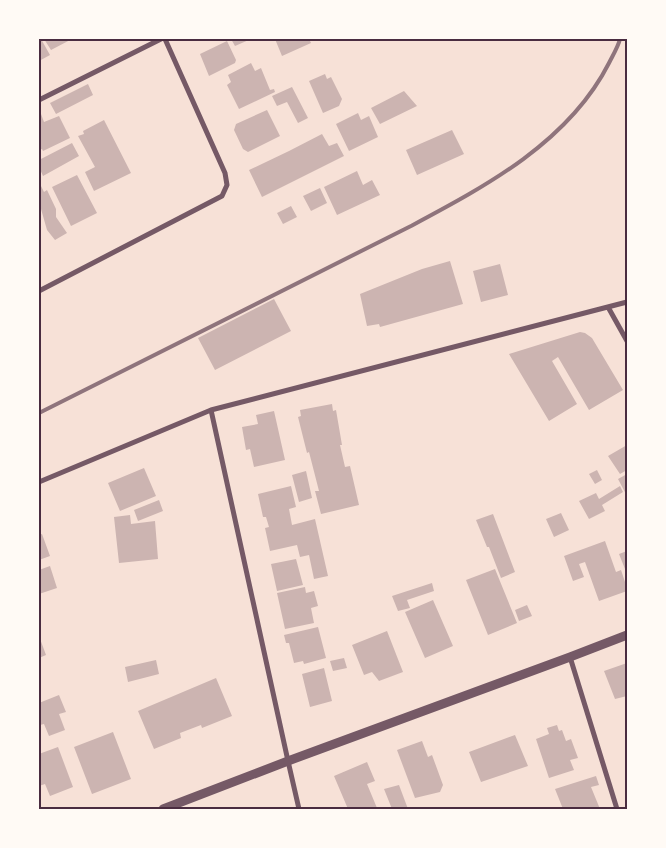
<svg xmlns="http://www.w3.org/2000/svg" width="666" height="848" font-family="'Sofia Sans Condensed',sans-serif">
<rect width="100%" height="100%" fill="#f7e1d7"/>
<path fill="#ccb4b1" d="M39,39H41L50,55L39,61Z
M44,39H72L51,50Z
M231,39H251L235,46Z
M275,39H309L311,43L282,56Z
M227,41L236,60L235,63L209,76L200,54Z
M251,63L255,71L261,68L270,90L274,89L275,92L239,109L227,85L231,82L228,75Z
M325,74L327,79L331,77L342,99L339,106L323,113L309,81Z
M88,84L93,95L56,114L50,103Z
M292,87L308,118L298,123L287,102L277,106L272,96Z
M404,91L417,106L380,124L371,108Z
M267,110L280,136L248,152L243,149L234,130L236,124Z
M358,113L361,120L369,116L378,137L349,151L336,124Z
M41,114L44,122L59,116L70,138L43,151L42,149L39,150V115Z
M104,120L131,173L94,191L85,172L95,167L78,136L84,134L83,131Z
M452,130L464,154L417,175L406,150Z
M322,134L329,146L337,143L344,156L262,197L249,170L289,151Z
M72,143L79,156L43,176L39,167V160Z
M357,171L363,185L372,180L380,195L337,215L324,187Z
M77,175L97,213L71,226L52,187Z
M39,182L44,192L47,190L56,209V217L67,233L55,240L47,230L39,202Z
M320,188L327,203L311,211L303,196Z
M291,206L297,217L283,224L277,213Z
M450,261L463,304L380,327L379,324L367,326L360,294L422,269Z
M500,264L508,295L481,302L473,271Z
M274,299L291,331L215,370L198,338Z
M580,332L585,333L592,338L623,390L589,410L558,357L552,361L577,404L549,421L509,354Z
M332,404L333,411L336,410L342,445H340L345,467L350,466L359,505L321,514L315,491H319L309,452L307,453L298,417L301,416L300,410Z
M274,411L285,460L254,467L250,449L246,450L242,427L258,424L256,415Z
M627,445V470L620,474L608,456Z
M144,468L156,496L120,511L108,483Z
M597,470L602,480L595,484L589,474Z
M306,471L312,498L299,502L292,475Z
M627,474V496L618,479Z
M291,486L296,507L289,509L292,525L315,519L328,576L314,579L309,555L300,557L297,545L270,551L265,528L269,527L266,517H263L258,494Z
M620,486L623,492L602,505L605,511L589,519L579,501L596,493L599,499Z
M159,500L163,511L138,521L134,510Z
M561,513L569,530L554,537L546,519Z
M493,514L515,572L501,578L489,547H487L476,520Z
M130,515L131,524L155,521L158,559L119,563L114,517Z
M42,534L50,556L39,560V535Z
M605,541L616,572L621,570L627,588V591L599,601L585,562L579,564L584,577L573,581L564,556Z
M627,551V574L619,554Z
M296,559L303,585L277,591L271,564Z
M50,566L57,588L39,594V570Z
M495,569L517,623L488,635L466,580Z
M432,583L434,591L407,600L410,608L398,611L392,596Z
M305,587L306,593L314,591L318,606L311,608L314,623L285,629L277,593Z
M433,600L453,646L425,658L405,612Z
M527,605L532,616L519,621L515,610Z
M318,627L326,658L304,664L303,661L294,663L289,643H286L284,635Z
M387,631L403,672L379,681L372,672L364,675L352,645Z
M39,636L46,655L39,658Z
M344,658L347,668L333,671L330,661Z
M156,660L159,674L128,682L125,667Z
M627,663V696L615,699L604,671Z
M324,668L332,701L310,707L302,674Z
M216,678L232,716L202,728L201,725L180,733L181,738L154,749L138,711Z
M59,695L66,712L59,714L65,730L49,736L44,724L40,725L39,721V703Z
M557,725L559,731L562,730L566,741L571,739L578,758L570,760L574,770L549,778L536,739L549,734L547,728Z
M113,732L131,779L92,794L74,747Z
M515,735L528,766L481,782L469,752Z
M422,741L428,757L432,755L443,785L440,792L415,798L397,750Z
M58,747L73,787L50,796L45,784L39,786V754Z
M367,762L375,781L367,784L377,808L375,809H348L334,776Z
M596,776L599,785L591,787L600,809H563L555,789Z
M399,785L408,809H392L384,789Z"/>
<g fill="none" stroke-linecap="round" stroke-linejoin="round">
<path stroke="#755966" stroke-width="5" d="M39,100L161,39
M39,291L222,196L227,185L225,173L165,39
M608,307L627,341
M211,410L288,761L299,809
M39,482L211,410L627,302
M570,657L617,809"/>
<path stroke="#755966" stroke-width="9" d="M163,809L288,761L570,657L627,635"/>
<path stroke="#8f747c" stroke-width="4" d="M39,413L411,226C486,186 569,142 609,63C613,55 618,47 620,39"/>
</g>
<rect width="666" height="848" fill="none" stroke="#fffaf5" stroke-width="80"/>
<rect x="40" y="40" width="586" height="768" fill="none" stroke="#4a2c40" stroke-width="2"/>
</svg>
